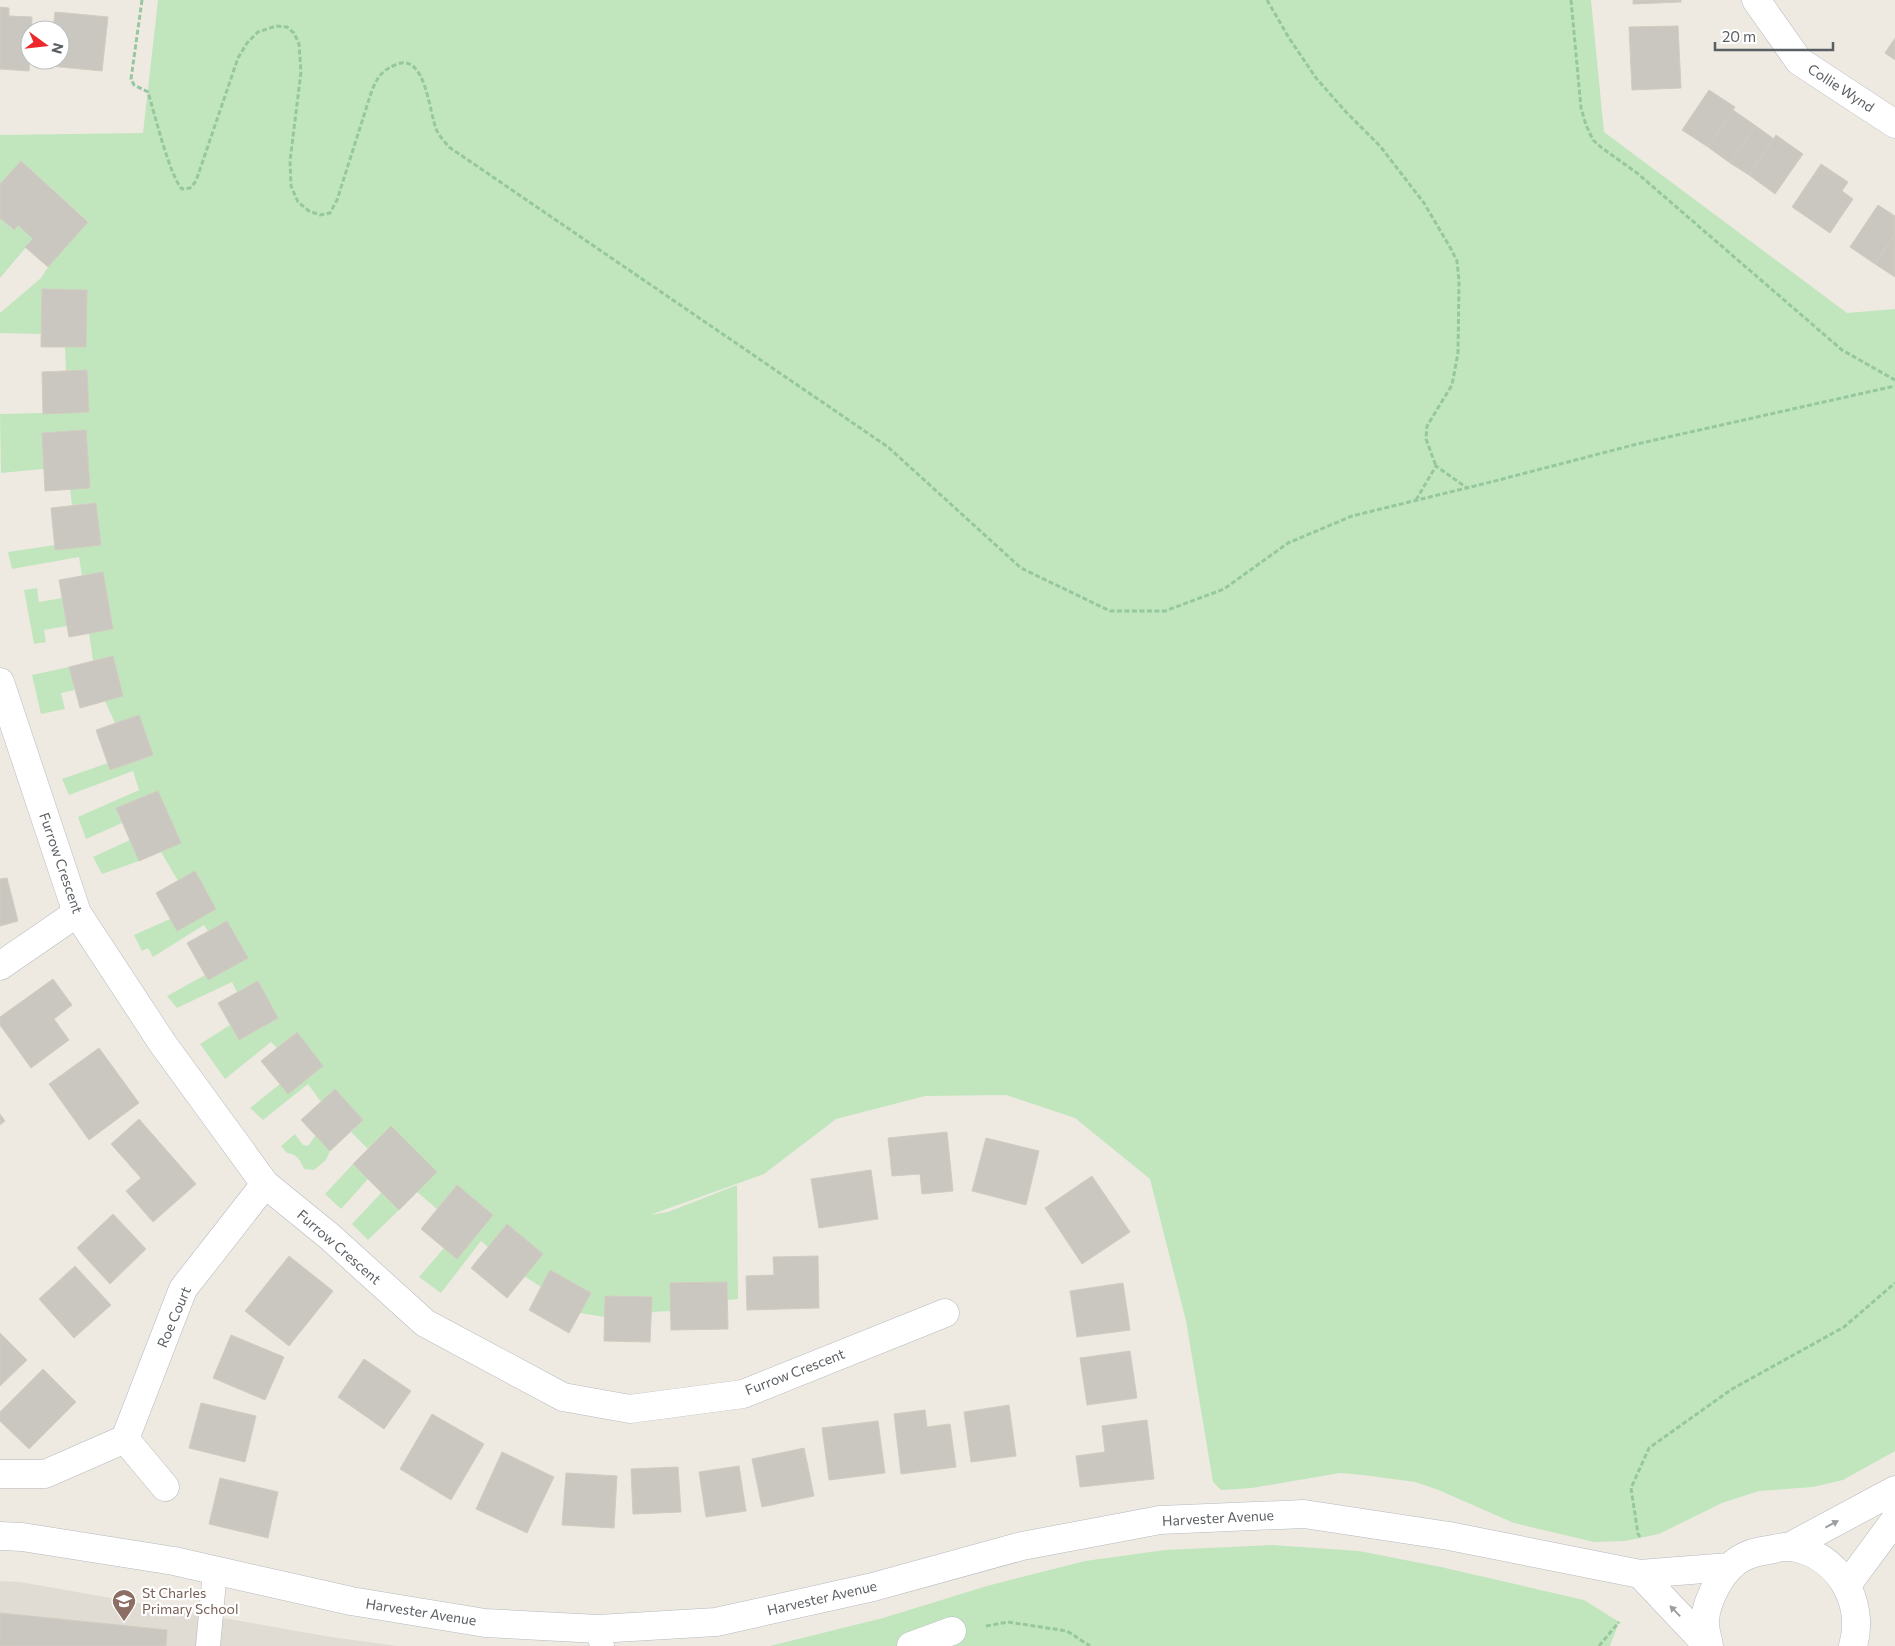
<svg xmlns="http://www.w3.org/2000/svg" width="1895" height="1646" font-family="Commissioner,sans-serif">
<rect width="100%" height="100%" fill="#eeeae2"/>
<path fill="#e0dbd3" d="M0,1581L20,1582L331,1637L398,1646H0Z"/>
<path fill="#c1e6bd" d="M158,0H1591L1604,132L1847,313L1895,309V1451L1843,1480L1813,1487L1759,1491L1722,1503L1659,1534L1625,1541L1594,1542L1514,1523L1436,1489L1415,1482L1363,1475L1340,1473L1252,1488L1221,1490L1213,1482L1186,1321L1150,1179L1075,1118L1006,1095L925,1096L836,1119L764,1174L650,1215L668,1212L737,1185L738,1299L728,1300L727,1282L671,1283V1311L651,1312V1297L605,1296V1317L580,1313L591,1293L550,1271L541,1287L524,1276L542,1254L507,1224L488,1247L481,1241L441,1293L419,1277L444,1248L457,1259L493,1215L457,1185L437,1209L417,1192L437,1172L391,1126L368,1149L351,1132L363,1120L335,1089L321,1102L308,1084L263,1120L250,1108L280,1084L288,1093L323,1066L296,1032L277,1048L271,1042L225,1079L200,1044L230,1025L239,1040L278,1018L258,981L237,992L232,982L177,1008L167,996L205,975L208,980L247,958L227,921L208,931L204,925L153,957L148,948L142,951L134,935L170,919L177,930L216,908L195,872L178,881L161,852L180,843L158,791L116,808L122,823L86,839L78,817L139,790L133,771L69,795L62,779L108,763L110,770L153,755L139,715L115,723L105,701L123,696L113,656L93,661L89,633L113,629L103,572L82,576L79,557L12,569L8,552L55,545L56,550L101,545L96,503L72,505L70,489L90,487L86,430L42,433L44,469L1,473L0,414L89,412L87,370H66L65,347H86L87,290L43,289L41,334L0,333V313L41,278L48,267L88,221L21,161L0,184V135L143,133Z
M0,218L13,230L18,225L33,239L0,278Z
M37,588L39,602L62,598L67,626L44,630L46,642L34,644L24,590Z
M69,667L75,690L61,693L65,709L41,714L32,675Z
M130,840L139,861L102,874L93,857Z
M295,1134L303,1145L308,1146L316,1135L330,1151L326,1160L314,1170L304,1169C300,1160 297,1154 287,1153L281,1146Z
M353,1164L368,1179L341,1209L325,1194Z
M382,1192L399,1210L368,1240L352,1224Z
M1272,1545L1359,1551L1441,1567L1584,1600L1619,1622L1610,1646H770L883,1618L987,1586L1085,1561L1165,1550Z"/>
<path fill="#cac7c1" stroke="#d2cbc0" d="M1633,0H1681V2L1633,4Z
M0,7L9,8V16L32,17L29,71L0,69Z
M55,12L108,17L102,71L50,66V60H60V30H53Z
M1678,26L1681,88L1632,90L1629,27Z
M1895,38V60L1885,53Z
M1709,90L1735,107L1708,147L1682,130Z
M1733,110L1756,126L1730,163L1708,147Z
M1756,126L1774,139L1749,175L1730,163Z
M1776,135L1803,154L1775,194L1749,175Z
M21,161L88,222L48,267L25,247L33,239L18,225L14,230L0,218V184Z
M1821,164L1848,182L1842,191L1853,199L1830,233L1792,207Z
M1878,205L1895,216V234L1875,264L1850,247Z
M1895,234V277L1875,264Z
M42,289L87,290L86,347H41Z
M87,370L89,412L43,414L42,372Z
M86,430L90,488L45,491L42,433Z
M96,503L101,545L55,550L51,508Z
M103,572L113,629L69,637L59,580Z
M113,656L123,696L80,708L69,667Z
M139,715L153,755L110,770L96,730Z
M158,791L181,843L139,861L116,808Z
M195,871L216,909L177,931L156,893Z
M7,878L18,921L0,926V879Z
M227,921L248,958L208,980L187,943Z
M53,979L72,1005L54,1019L69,1040L31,1068L0,1025V1017Z
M258,981L278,1018L239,1040L218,1003Z
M297,1032L323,1066L288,1094L261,1061Z
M99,1048L139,1103L89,1140L49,1084Z
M335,1089L363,1120L330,1151L301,1120Z
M0,1114L5,1121L0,1125Z
M139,1119L196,1184L153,1222L126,1191L141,1178L111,1144Z
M391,1126L437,1172L399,1210L353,1164Z
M947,1132L953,1191L922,1194L920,1174L892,1176L888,1138Z
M986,1138L1039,1151L1026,1205L972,1191Z
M871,1170L878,1219L819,1228L811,1179Z
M1092,1176L1130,1232L1082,1264L1045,1208Z
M457,1185L493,1215L457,1259L421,1229Z
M113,1214L146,1249L110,1284L77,1248Z
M507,1224L543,1254L507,1298L471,1268Z
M289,1256L333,1291L289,1346L245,1311Z
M818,1256L819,1308L747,1310L746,1276L774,1275L773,1257Z
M75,1266L111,1305L74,1338L39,1299Z
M550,1270L591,1293L569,1333L529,1310Z
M727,1282L728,1329L671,1330L670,1283Z
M1123,1283L1130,1330L1077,1337L1070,1291Z
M605,1296L652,1297L650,1342L604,1341Z
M0,1333L27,1360L0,1386Z
M231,1335L284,1357L265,1400L213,1378Z
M1130,1351L1137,1398L1087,1405L1080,1358Z
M364,1359L411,1391L384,1429L338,1397Z
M43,1369L76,1402L29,1449L0,1421V1412Z
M201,1403L256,1416L245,1462L189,1448Z
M1009,1405L1016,1456L971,1462L964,1412Z
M925,1410L927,1427L950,1424L956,1467L901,1474L894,1414Z
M432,1414L484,1444L451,1500L400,1469Z
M1147,1420L1154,1479L1080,1487L1076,1456L1105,1452L1102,1426Z
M878,1421L885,1473L829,1480L822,1428Z
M804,1448L814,1496L762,1507L752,1459Z
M502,1452L554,1477L527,1533L476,1509Z
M739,1466L746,1511L706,1517L699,1472Z
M678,1467L681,1512L633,1514L631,1469Z
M566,1473L617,1476L614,1528L562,1525Z
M220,1478L278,1492L268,1538L209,1524Z
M0,1613L167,1630L166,1646H0Z"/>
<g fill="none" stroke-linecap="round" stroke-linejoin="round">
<g stroke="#b4b9bd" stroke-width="25">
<path id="service" d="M598,1629L602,1646
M208,1646L215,1571"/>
</g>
<g stroke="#b4b9bd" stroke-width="29">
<path id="minor" d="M1756,0L1799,61L1895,124
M0,682L77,913L163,1044L265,1184L329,1236L425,1323L563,1397L630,1409L743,1394L945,1313
M0,966L77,913
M125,1439L183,1289L265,1184
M0,1474H45L125,1439L165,1487
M911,1646L952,1631"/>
</g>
<g stroke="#b4b9bd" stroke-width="29">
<path id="tertiary" d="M0,1536L22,1537L174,1561L351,1601L485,1623L598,1629L716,1622L873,1587L1022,1546L1160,1520L1304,1514L1449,1536L1640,1574L1729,1567
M1789,1547L1895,1490
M1640,1574L1708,1646
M1847,1585L1895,1520
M1709,1646C1708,1638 1704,1628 1705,1620C1706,1605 1712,1593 1719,1581C1732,1561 1745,1553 1768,1550C1775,1549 1784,1546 1791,1547C1837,1554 1866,1601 1853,1646"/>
</g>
<path stroke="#96c79f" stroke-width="3" stroke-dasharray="5 2.5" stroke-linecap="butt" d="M142,0L131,79L134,85L148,92C154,112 170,177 182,189L190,188L196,181L238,58L247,43L258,32L276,26L287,27L294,33L299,44L301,72L290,161L291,186L298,202L309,211L320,215L330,213L337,200L372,90C378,77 381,71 395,65C426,50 429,114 437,131C440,137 445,142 449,147L888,447L1021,568L1110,611H1165L1224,589L1288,543L1352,516L1491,482L1637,444L1895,386
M1267,0L1289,38L1316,78L1346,112L1380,146L1424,203L1451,249L1457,261L1459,281L1458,353L1452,385L1427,426L1426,439L1436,466
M1571,0L1581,108L1586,125L1593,140L1602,148L1637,173L1842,350L1895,380
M1416,500L1436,466L1467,488
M1640,1537L1638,1534L1631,1488L1649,1448L1732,1389L1844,1327L1895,1283
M986,1626L1008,1622L1067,1631L1090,1646
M1599,1646L1619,1622"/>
<use href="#service" stroke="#fff" stroke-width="24"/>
<use href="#minor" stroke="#fff" stroke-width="28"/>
<use href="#tertiary" stroke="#fff" stroke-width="28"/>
</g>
<defs><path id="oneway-solid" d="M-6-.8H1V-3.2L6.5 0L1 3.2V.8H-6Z" transform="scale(1.25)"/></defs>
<g fill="#9c9fa1">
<use href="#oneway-solid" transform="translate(1832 1524) rotate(-28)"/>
<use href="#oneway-solid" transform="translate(1675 1611) rotate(-134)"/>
</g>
<defs>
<g id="school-pin" transform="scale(1.25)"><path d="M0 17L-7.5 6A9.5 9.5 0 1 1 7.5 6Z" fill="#8d6e63" stroke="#fff"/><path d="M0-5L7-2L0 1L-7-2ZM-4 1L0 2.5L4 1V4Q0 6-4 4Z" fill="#fff"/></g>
</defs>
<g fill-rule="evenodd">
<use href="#school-pin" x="124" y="1601"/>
</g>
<g text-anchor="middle" stroke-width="4.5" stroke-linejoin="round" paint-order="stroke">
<g font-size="14" fill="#5a5f63" stroke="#fff">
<text transform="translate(1841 88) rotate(33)" y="5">Collie Wynd</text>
<text transform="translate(61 863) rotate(71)" y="5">Furrow Crescent</text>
<text transform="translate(339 1247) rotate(41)" y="5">Furrow Crescent</text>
<text transform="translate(174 1317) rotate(-67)" y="5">Roe Court</text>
<text transform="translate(795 1372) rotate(-21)" y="5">Furrow Crescent</text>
<text transform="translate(1218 1518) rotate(-3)" y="5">Harvester Avenue</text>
<text transform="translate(822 1598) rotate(-13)" y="5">Harvester Avenue</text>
<text transform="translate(421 1612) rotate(9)" y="5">Harvester Avenue</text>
</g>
<g font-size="14" fill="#785e54" stroke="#fff" text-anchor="start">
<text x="142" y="1598">St Charles<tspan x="142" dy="16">Primary School</tspan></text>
</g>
</g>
<g transform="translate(45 45) rotate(105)"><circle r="24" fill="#ffffff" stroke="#bdbfc1"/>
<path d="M0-4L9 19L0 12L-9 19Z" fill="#ee272a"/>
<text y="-8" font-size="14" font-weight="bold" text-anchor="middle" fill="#5a5f63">N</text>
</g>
<path d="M1715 42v8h118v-8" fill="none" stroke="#5a5f63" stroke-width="2.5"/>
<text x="1722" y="42" font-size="15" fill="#5a5f63" stroke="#ffffff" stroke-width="4" paint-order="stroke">20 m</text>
</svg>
